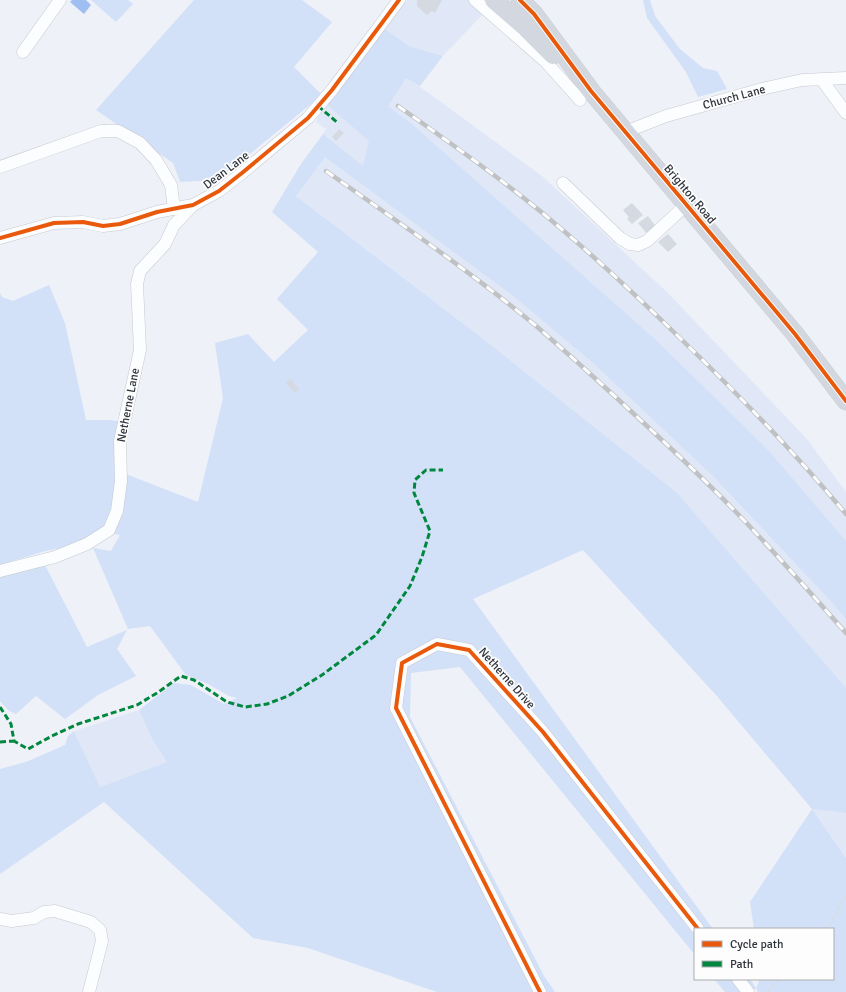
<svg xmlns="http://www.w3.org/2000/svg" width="846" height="992" font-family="Signika,sans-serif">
<rect width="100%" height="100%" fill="#eef1f8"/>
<path fill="#e0e8f7" d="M407,0H472L486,11L443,56L409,46L385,29Z
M382,59L542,176L668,293L807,439L846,492V715L648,490L482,338L296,196L324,135L323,134L326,129L316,122L325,103L331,108Z
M139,710L152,739L167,762L100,787L74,731Z
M812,809L846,813V858Z"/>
<path fill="#d2e0f8" d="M91,0H128L133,4L116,22Z
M194,0H302L332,22L294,67L322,95L218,180L180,182L173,163L96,110Z
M643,0H650L655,16L680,49L703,68L717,71L727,89L698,97L686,72L647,18Z
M385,29L409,46L443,56L420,86L406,78L388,106L414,126L657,341L769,451L846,541V619L828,598L713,476L593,363L516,298L325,157L296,196L482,338L677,493L846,688V813L812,809L846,858V992H758L756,988L751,992H725L714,979H750L756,988L760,979H833V929H754L750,902L812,809L716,695L583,550L473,599L713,929H695V955L460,667L411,673L410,717L544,976L555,992H437L308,948L253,938L104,802L0,874V769L26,762L65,745L68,736L74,731L100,787L167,762L152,739L139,710L174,683L191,685L224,704L237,698L229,696L208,684L186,675L150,626L128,629L93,548L111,551L120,535L104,532L83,544L45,551L0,565V293L2,297L13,301L49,285L65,323L86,420H111L128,423L123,473L198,502L223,398L215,343L248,334L274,362L308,330L277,299L318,252L272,212L301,164L323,134L363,166L369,141L325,103Z
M45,565L87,647L127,630L117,649L136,676L98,695L65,719L36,696L16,714L9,711L0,701V577Z"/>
<path fill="#9fbef2" d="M72,0H86L91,5L84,14L70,2Z"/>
<path fill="#d5d9e1" d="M417,0H442L435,13L432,11L427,15L417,6Z
M339,129L344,133L336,141L332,137Z
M632,203L643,215L632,224L627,219L629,217L623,210Z
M648,216L657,228L648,235L638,223Z
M668,234L677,244L668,252L658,242Z
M290,379L299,389L295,393L286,383Z"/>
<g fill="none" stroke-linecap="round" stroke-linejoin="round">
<g stroke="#c6c9d0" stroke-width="13">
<path id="minor" d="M475,0L545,61L580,100
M23,52L60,0
M822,80L846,113
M625,132L666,116L766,88L802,80L846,78
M0,167L101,131H118L140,143L156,160L171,185L174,209
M563,183L620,238L630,244L638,245L647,241L686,205
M0,238L54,223L83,222L103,226L120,224L157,212L193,205L219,191L242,173L308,118L332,90L399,0
M0,571L55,557L87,544L109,530L117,511L121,481L120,441L140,350L137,284L140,271L165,244L174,225L193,205
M0,919L12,921L34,918L44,912L55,911L91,922L100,930L102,941L89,992
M738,979L748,992
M540,992L396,708L402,663L437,644L469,650L543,732L698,929"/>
</g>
<g stroke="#cbced2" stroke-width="19">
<path id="highway" d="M494,0L524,26L553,55
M520,0L534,14L591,91L795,334L846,401"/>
</g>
<path stroke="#dadcde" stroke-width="1.5" stroke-dasharray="3 3" stroke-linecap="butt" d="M824,929L832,921L846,895
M768,992L779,979"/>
<use href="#minor" stroke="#fcfdfe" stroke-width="12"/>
<use href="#highway" stroke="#d3d8e0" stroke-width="18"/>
<g stroke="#bfc1c2" stroke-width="4.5">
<path id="rail" d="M398,106C446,140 495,174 540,211C590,252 637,296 683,341C740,396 795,453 846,514
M326,171C397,221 468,270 535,325C564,350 593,376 621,402C659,437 697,472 733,509C772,549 809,591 846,633"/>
</g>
<use href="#rail" stroke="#fdfdfd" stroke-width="3" stroke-dasharray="9" stroke-linecap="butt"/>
<path stroke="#00873e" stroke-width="3" stroke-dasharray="6 3" stroke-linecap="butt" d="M318,106L338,123
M0,707L11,724L14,741L28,749L52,736L78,724L137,705L157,693L181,676L194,680L227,702L245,707L267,704L288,696L322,675L376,635L410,586L422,557L430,531L414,493L415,480L426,470H443
M0,742L14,741"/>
<g stroke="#fdfdfd" stroke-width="6">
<path id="cycleway" d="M520,0L534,14L591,91L795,334L846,401
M0,238L54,223L83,222L103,226L120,224L157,212L193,205L219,191L242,173L308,118L332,90L399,0
M540,992L396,708L402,663L437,644L469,650L543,732L698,929"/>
</g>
<use href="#cycleway" stroke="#e8590c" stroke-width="4"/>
</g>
<g text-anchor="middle" stroke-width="3.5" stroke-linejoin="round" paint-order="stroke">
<g font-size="12" fill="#2f343c" stroke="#fdfdfd">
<text transform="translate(734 97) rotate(-15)" y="4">Church Lane</text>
<text transform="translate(226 170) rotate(-37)" y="4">Dean Lane</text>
<text transform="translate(690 194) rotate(50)" y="4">Brighton Road</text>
<text transform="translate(128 405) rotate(-79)" y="4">Netherne Lane</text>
<text transform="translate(507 678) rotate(48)" y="4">Netherne Drive</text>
</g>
</g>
<rect x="694" y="928" width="140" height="52" fill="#fdfdfd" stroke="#abadb0"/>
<rect x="702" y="941" width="20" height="6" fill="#e8590c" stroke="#abadb0"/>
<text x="730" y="948" font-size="12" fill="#2f343c">Cycle path</text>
<rect x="702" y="961" width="20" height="6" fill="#00873e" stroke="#abadb0"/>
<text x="730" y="968" font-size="12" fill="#2f343c">Path</text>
</svg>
